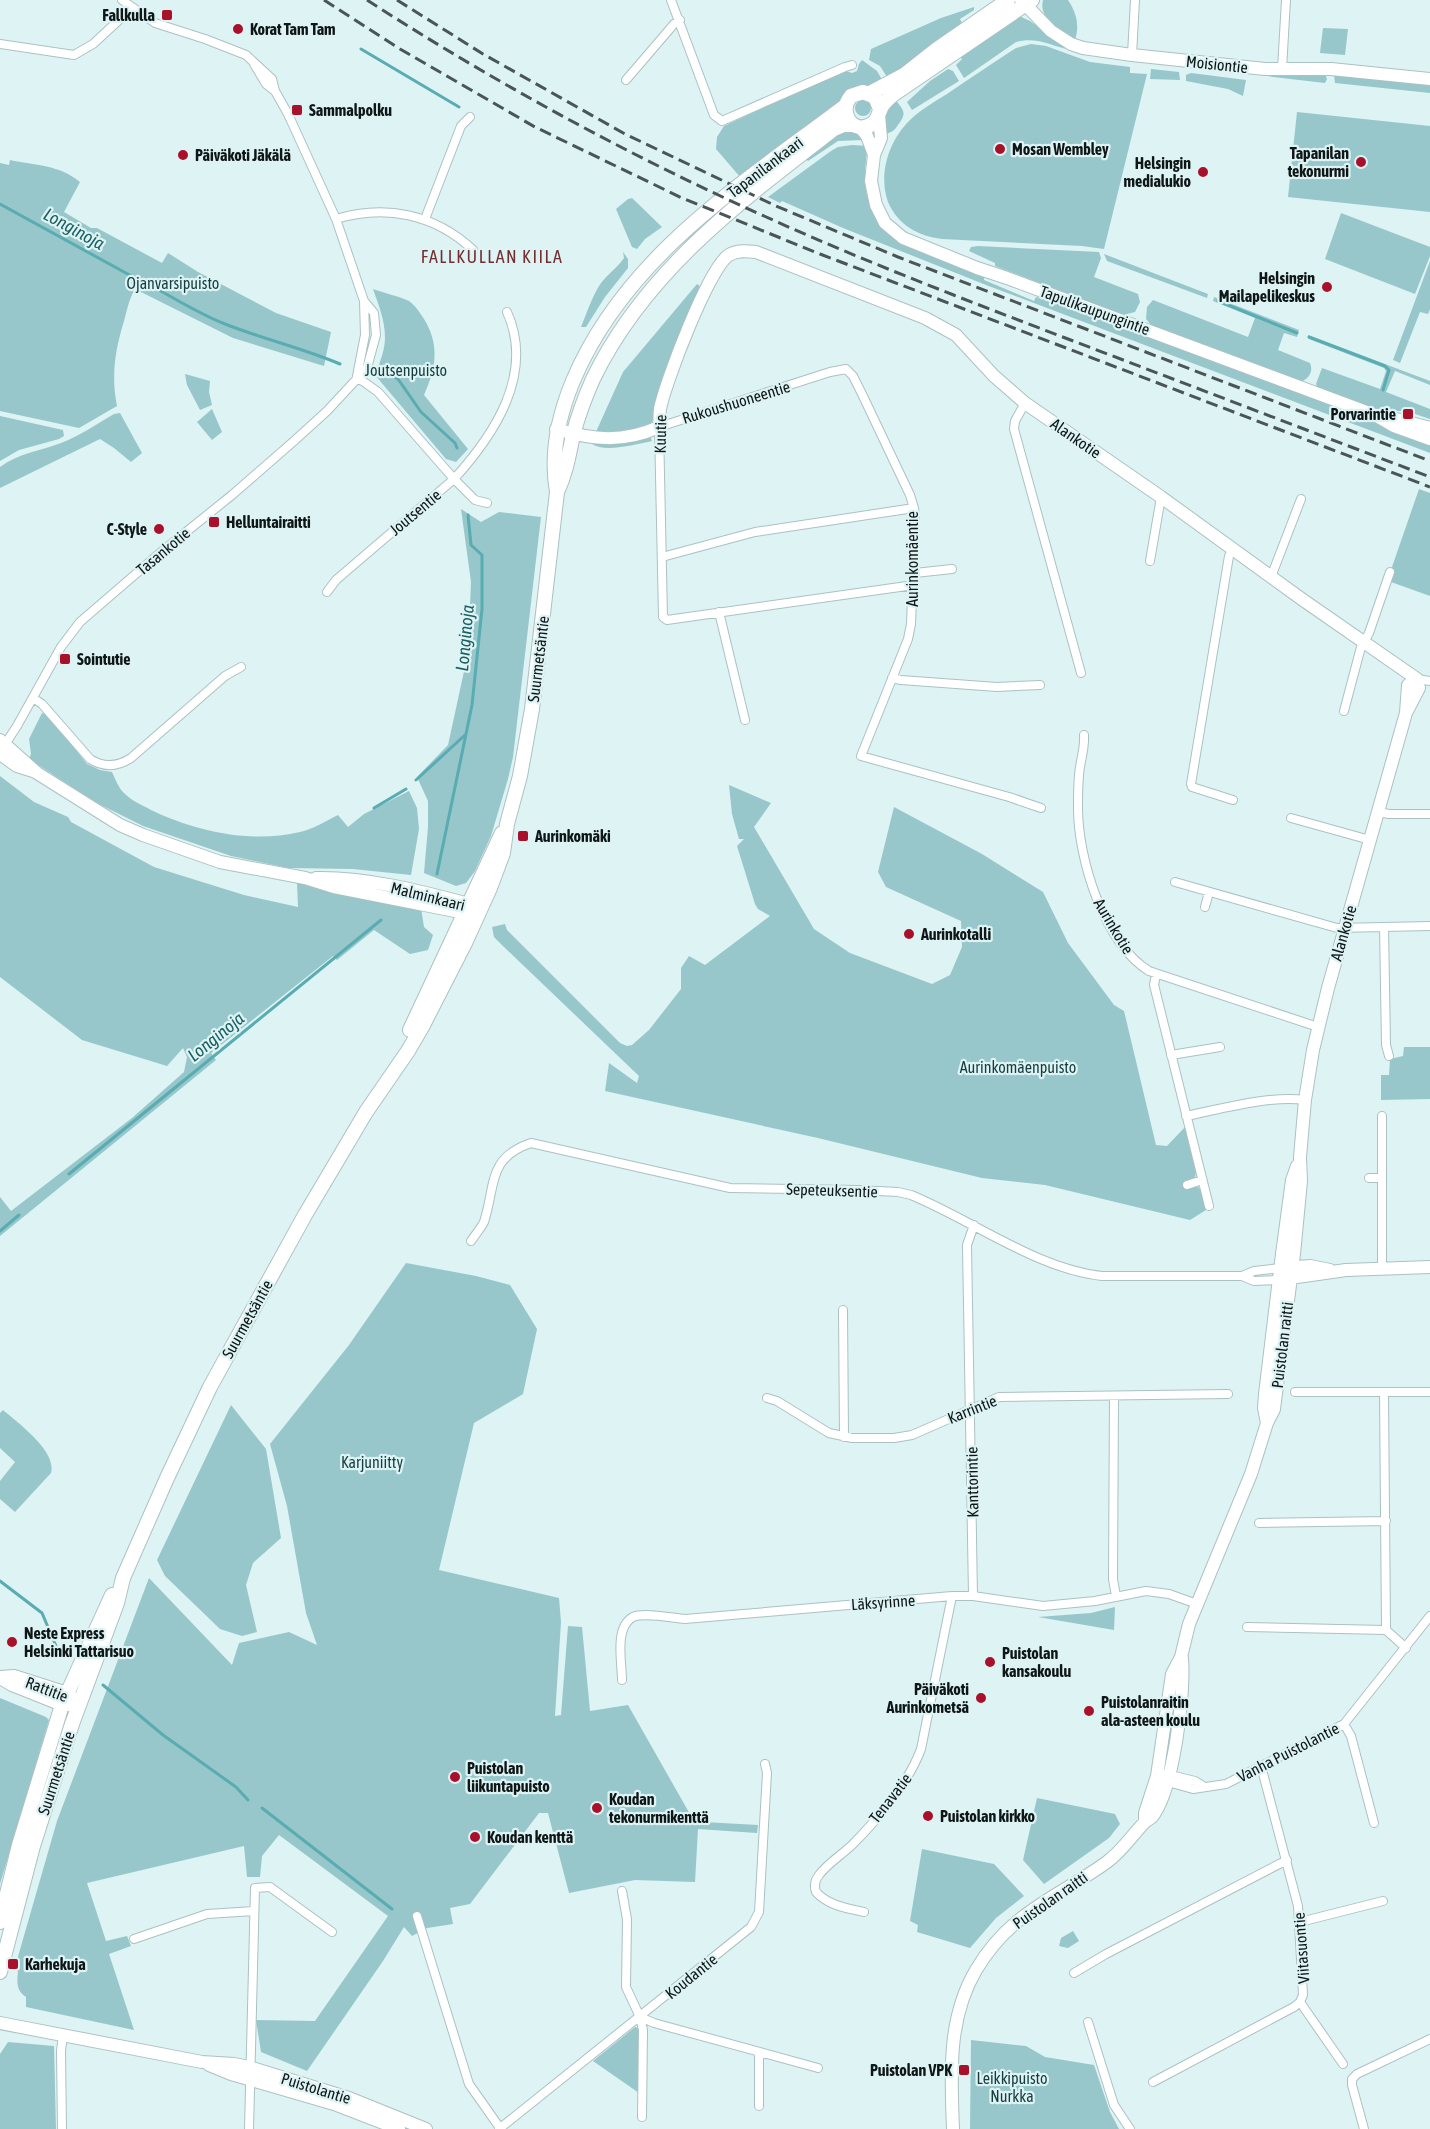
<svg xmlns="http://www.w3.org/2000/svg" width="1430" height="2129" font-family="'Asap Condensed',sans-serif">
<rect width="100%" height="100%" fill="#ddf3f4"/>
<path fill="#97c7ca" d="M1043,0H1068C1076,12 1080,25 1075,40C1061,32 1038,19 1043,0Z
M974,7V10L960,19L962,23L931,49L889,80L880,66L869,60L871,49L941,18Z
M1019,16L1030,21L1071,50C1052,46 1036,36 1016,42L964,78L956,65L962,59L960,56Z
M1323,28L1348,29L1345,55L1320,53Z
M1031,44L1046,46L1090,62L1130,67V73L1147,74L1104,249L1082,246L942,239C918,236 898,225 888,202C878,174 889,141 909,121C920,110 934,102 947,94C970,78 993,63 1016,48Z
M862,60L877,71L884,83C859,89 857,80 839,104L741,178L716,149L717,137L724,126L843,70L852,73L857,71L859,64Z
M948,69L953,71L959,81L912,110L907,102L930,81Z
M1151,69L1179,72L1180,80L1150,79Z
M1267,72L1325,74L1327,79L1325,83L1273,77L1268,76Z
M1191,73L1246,80L1243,96L1228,89L1186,81V75Z
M1334,75L1430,83V93L1335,83Z
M894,98C903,110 908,112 898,125C894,131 892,132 886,134L884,113Z
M855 108a8 8 0 1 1 16 0a8 8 0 1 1-16 0Z
M1297,112L1430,126V212L1288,197Z
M853,127L863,140L838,141L808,161L805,158L832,135Z
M852,145L867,146C867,156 865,165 865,175C864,207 882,232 910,247L984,276V280L1034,301L1036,297L1059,302L1430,442V453L986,285L843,228L782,201L780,203L768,197L831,151L838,147Z
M10,160C34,165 60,165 80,182L64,212L91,228H97L162,263L168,253L198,272L276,313L331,332L324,366L233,338L135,289C129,299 127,310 124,321C115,350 111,376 117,406L79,428L0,411V163L9,165Z
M632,198L662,227L645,239L637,249L632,247L616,209L628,199Z
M1341,213L1430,247V256L1415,294L1325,259Z
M978,246L1099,252L1101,258L1094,277L1138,294L1140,302L1135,312L1123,315L995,266V263L969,251L971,247Z
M623,252L628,259V268L605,297L586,327H581C587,313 592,296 601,283C608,274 618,267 624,258Z
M1104,254L1208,294L1207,298L1107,261Z
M1430,261V309L1428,314L1420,312L1400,363L1393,360Z
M697,284L701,287L652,422C640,436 612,433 595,434L623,372Z
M373,289C384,293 398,296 409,301C415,305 420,313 424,319C440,345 436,368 424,395L468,449L456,462L446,459L375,375C378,367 381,360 383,352C389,330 380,309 373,289Z
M1214,297L1299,330L1297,337L1284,333L1278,350L1310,363C1314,372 1308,380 1299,382L1152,326L1146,319L1147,307L1153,300L1248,337L1255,318L1213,301Z
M1308,335L1430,381V385L1395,371L1386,392L1430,409V419L1406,411H1380L1318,389L1316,384L1322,368L1380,389L1386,371L1384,368L1314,341L1309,339Z
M185,374L210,381L209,392L212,405L200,410L187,385Z
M212,409L222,432L212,440L197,422Z
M120,413L142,453L131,462L114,448L100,439L0,488V467C19,453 40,451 61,443C79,436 97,424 114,414Z
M0,416L63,430L64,436L59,439L19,450L0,461Z
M650,436L652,441C637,444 605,453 592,444V441Z
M1419,489L1430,493V596L1391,582L1394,573L1392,567Z
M461,509L481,522L499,512L541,517L513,757L508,779L491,836L475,871L466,883L456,886L424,873L428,827V801L417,777L448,745L468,653L471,582Z
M42,713L48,715L87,764L100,770L112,772C115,778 118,787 123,792C130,800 142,805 151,810C195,831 250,844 300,832C313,829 326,821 338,815L348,827L364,814L409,791L417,808L419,829L411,875L353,869L288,868L231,856L143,826L95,802L29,759L31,754L29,739Z
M0,776L34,802L68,817L71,822L154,867L244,895L298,907L297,883L421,908L424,927L433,935L428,950L410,954L374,930L337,960L333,956L211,1053L216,1060L0,1236V1197L11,1211L132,1118L184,1072L187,1057L183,1048L167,1066L82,1040L0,977Z
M729,785L771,803L754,827L814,929L850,953L932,984L950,975L962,947L961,921L886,887L878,872L894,807L982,854L1043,892L1068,943L1114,1005L1124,1011L1156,1145L1167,1146L1185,1127L1196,1172L1195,1178L1184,1181L1185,1188L1198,1187L1201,1190L1206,1210L1190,1220L1045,1185L982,1178L818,1138L605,1091L609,1063L637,1083L639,1076L504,947L494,937L492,927L505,924L507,930L620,1043L627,1046L632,1045L649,1030L681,989V968L689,956L705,965L770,916L758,909L755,904L737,846L744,839H739L732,814Z
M1404,1047H1430V1099L1381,1100V1075H1389L1390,1059L1403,1056Z
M406,1263L476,1276L510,1285L537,1329L523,1394L474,1423L439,1570L559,1598L561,1622L555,1716L561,1715L568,1626L582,1627L590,1711L628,1705L695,1823L703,1822L758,1825L757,1833L698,1829L695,1882L635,1880L569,1893L548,1813H539L470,1904L450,1908L453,1924L427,1928L412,1936L404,1927L383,1961L307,2071L261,2052L256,2020L315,2021L388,1916L279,1835L262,1856L260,1877H247L244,1846L87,1883L106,1941L127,1936L131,1946L109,1954L134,2030L26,2007V1997C16,1991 17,1981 18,1972L15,1967L57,1821L149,1578L232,1665L239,1643L289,1632L317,1645L306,1613L287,1506L270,1444L349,1345Z
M231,1405L266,1449L281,1538L253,1563L246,1585L257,1632L242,1636L220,1629L165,1576L157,1560Z
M3,1410C18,1423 57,1451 51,1473L15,1512L0,1499V1481L15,1462L0,1448V1413Z
M1115,1607L1114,1630L1038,1617L1091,1613Z
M0,1698L46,1717L49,1720L0,1884Z
M1037,1798L1115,1814L1120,1824L1109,1838L1044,1884L1023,1860Z
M922,1849L994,1864L1024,1896L996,1918L970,1948L917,1932L918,1925L910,1921Z
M1073,1931L1079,1941L1068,1948L1059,1946L1061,1938Z
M635,2027L639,2028V2093L593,2061Z
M971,2040L1026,2046L1045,2057L1094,2065L1110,2112L1119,2129H970Z
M8,2042L54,2046L56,2129H0V2054Z"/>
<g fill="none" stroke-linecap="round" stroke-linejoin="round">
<path stroke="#59acb1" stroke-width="3" d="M361,49L459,107
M0,204L135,278
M150,285C174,298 199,314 225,324C263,339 302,348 340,364
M1218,301L1297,333
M1309,337L1385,366L1389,370L1383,390
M387,372L398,379L421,412L455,443L457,448
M416,780L465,735
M374,808L406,789
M437,874L472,705L482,609V555L471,545L468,515
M69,1174L381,920
M0,1231L19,1215
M0,1581L42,1613L59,1653
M103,1685L163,1735L236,1787L248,1800
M262,1808L392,1909"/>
<g stroke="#acc1c2" stroke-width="10">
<path id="street" d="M122,0L155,23L205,39L246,55L272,79L275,91L288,114L336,219L364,301L365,335L357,376
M671,0L714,115L722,121L845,67L852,65
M0,44L74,55L93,44L132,8
M1132,55L1135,0
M254,64L266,84L275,91
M1282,69L1286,0
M626,80L674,24L680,20
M336,219C385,204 435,214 473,250
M425,219L461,126L470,117
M1025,403L1015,421L1014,429L1081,673
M487,503L475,500L454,479C494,435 535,374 507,312
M662,557L755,532L914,508
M1150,561L1161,497
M915,573L952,569
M1271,577L1301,499
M914,585L667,620L663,617L659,427L830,372L846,369L853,376L862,394L910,495L914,508L915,519L911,624L908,639L861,756L1009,797L1041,808
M327,592L336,580L454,479L378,392L357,377
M719,612L745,720
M892,678L901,680L997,687L1040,685
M1417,679L1430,681
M33,698L42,704L90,759C104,768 117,767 131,758L225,676L241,667
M1344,711L1361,647L1369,633L1390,572
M1084,735C1085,749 1080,761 1079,775C1078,786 1078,797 1078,808C1078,859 1104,943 1149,971L1318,1027
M2,749L17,726L61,647L80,622L160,553L232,495L294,441L327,411L367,368L376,335L374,313L364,301
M1233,800L1192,787L1191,784L1229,556L1233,550
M1378,812L1389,814H1430
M1291,818L1370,840
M1175,882L1337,928L1430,926
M1205,907L1209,892
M1384,927L1386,1045L1389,1056
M1156,974L1154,985L1157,997L1209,1206
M1171,1055L1220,1047
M1186,1116C1221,1109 1270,1095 1305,1100
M1369,1178H1382
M1187,1185L1202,1180
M471,1241C475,1235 481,1228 484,1222C496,1185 487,1158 531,1143L730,1188L858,1190L898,1192L911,1195C972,1220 1037,1269 1102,1276H1242L1254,1281L1279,1280
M1382,1268V1116
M1242,1276L1254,1271L1280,1268
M843,1310L844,1437
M1295,1392H1430
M1384,1393L1386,1630L1406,1648
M1114,1396L1113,1579L1116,1596
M767,1398L777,1401L829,1433L852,1438H894L912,1435L999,1397L1228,1394
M1259,1523L1386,1521
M973,1596L967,1245L974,1225
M1247,1627L1386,1630
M622,1680C622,1663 614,1627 633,1617C644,1612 672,1618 685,1619L952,1596H973L1043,1606L1095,1601L1146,1591L1169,1594L1197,1604
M1344,1724L1351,1736L1374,1823
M1166,1774L1195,1781L1203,1786
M1164,1781L1193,1789L1226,1784L1344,1724L1430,1616
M622,1891L627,1919L626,1987L640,2017L643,2030L642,2117
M864,1912C847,1908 829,1906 816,1892C814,1886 815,1880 819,1875C828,1863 843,1854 853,1844C878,1819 909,1782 921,1749L952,1596
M417,1916L469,2084L500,2128
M1300,1922L1383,1901
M134,1939L207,1914L254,1911
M1074,1973L1106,1954L1287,1860
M1300,2002L1343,2064
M640,2017L654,2023L818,2068
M1088,2022L1114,2105L1130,2129
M1153,2082L1294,2007L1300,2002L1303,1995L1298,1906L1261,1766
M759,2106V2053
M62,2129L61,2051L63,2035
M249,2129L255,1888L270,1887L332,1932
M499,2129L751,1927L759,1912L767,1773L765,1764
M1364,2129L1352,2085V2079L1357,2074L1430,2039"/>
</g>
<g stroke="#acc1c2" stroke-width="14">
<path id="secondary" d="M1021,0L1051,31L1071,44L1083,48L1132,55L1265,69H1331L1430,79
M879,115L881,138L874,155L871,181L876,205L885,223L903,238L977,268L1007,278L1375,415L1394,426L1430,439
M860,127L867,136L874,155
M1385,416L1430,428
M556,429C593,440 623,443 659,427C660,421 659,415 660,409C665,383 709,267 729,255C737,250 747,251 756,252L925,318L956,335L994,376L1025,403L1161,497L1303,600L1417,679
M1406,713L1419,688L1417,679
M0,740L37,773L120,825L143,835L220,862L305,878L334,887L465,913H472
M0,754L17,766L33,771
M316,878C367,877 420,891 469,904L476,910
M1284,1268L1310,1266L1330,1270
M1283,1279L1346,1270L1430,1267
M1267,1423L1264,1408L1265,1394L1282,1254L1292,1180L1297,1166
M0,1677L14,1676L67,1693L74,1699
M0,1678L12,1685L62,1705H69
M1145,1822V1813L1157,1776L1172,1674L1181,1657L1189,1624L1251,1474L1267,1423L1274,1409L1294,1254L1301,1181L1300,1157L1305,1100L1313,1050L1328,988L1406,713L1408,685L1417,679
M0,2023L202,2062L234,2064L249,2067L349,2098L426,2129
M209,2065L231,2074L334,2104L399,2129
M953,2129C951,2075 947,2019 976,1970C1010,1912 1057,1898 1107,1862C1123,1850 1132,1835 1145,1822C1146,1821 1151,1818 1152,1817C1174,1789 1185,1692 1182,1658"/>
</g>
<g stroke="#acc1c2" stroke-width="16">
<path id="primary" d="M870,93L904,75L937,49L1008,0
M880,109L875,97L863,92L851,96C837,112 853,136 872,124C878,120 878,114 881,108C884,102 889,98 894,94L1032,0
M557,492C566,473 569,454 573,435C578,416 585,397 593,379C645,271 742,200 834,129L843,125H854
M410,1030L502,833
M0,1922L19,1845L62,1705L112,1595
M0,1972L33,1846L72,1724L117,1603L123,1578L167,1478L210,1387L305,1215L366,1112L408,1051L422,1027L465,943L490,888L503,853L507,824L520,776L532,709L557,492C550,453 558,417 573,381C625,257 742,184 845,106"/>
</g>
<use href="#street" stroke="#fff" stroke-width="8"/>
<use href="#secondary" stroke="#fff" stroke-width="12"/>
<use href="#primary" stroke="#fff" stroke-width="14"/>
<path stroke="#495556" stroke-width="3" stroke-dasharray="12 6" stroke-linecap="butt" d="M324,0L400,49L535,127L682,198L820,254L1430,487
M367,0C494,82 626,154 764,216C863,261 966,300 1068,339C1189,385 1309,431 1430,477
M397,0L483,54L625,134L776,206L898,257L1430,461"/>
</g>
<g fill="#a9112b" stroke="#ddf3f4" stroke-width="2">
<rect x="161" y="9" width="12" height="12" rx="3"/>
<circle cx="238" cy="29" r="6"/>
<rect x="291" y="104" width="12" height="12" rx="3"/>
<circle cx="1000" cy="149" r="6"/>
<circle cx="183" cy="155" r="6"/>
<circle cx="1361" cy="162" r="6"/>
<circle cx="1203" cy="172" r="6"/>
<circle cx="1327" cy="287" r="6"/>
<rect x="1402" y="408" width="12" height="12" rx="3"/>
<rect x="208" y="516" width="12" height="12" rx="3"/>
<circle cx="159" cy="529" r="6"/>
<rect x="59" y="653" width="12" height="12" rx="3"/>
<rect x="517" y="830" width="12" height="12" rx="3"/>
<circle cx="909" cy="934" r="6"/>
<circle cx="12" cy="1642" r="6"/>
<circle cx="990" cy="1662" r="6"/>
<circle cx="981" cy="1698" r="6"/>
<circle cx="1089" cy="1711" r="6"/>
<circle cx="455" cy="1777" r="6"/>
<circle cx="597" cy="1808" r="6"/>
<circle cx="928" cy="1816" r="6"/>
<circle cx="475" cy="1837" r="6"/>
<rect x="7" y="1958" width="12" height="12" rx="3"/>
<rect x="958" y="2064" width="12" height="12" rx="3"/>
</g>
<g text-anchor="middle" stroke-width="4.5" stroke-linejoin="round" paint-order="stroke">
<g font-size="16" font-weight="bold" fill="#0f1617" stroke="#ddf3f4" text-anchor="start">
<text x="155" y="21" text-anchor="end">Fallkulla</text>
<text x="250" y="35">Korat Tam Tam</text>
<text x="309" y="116">Sammalpolku</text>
<text x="1012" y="155">Mosan Wembley</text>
<text x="1349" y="159" text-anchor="end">Tapanilan<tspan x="1349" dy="18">tekonurmi</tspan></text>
<text x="195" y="161">Päiväkoti Jäkälä</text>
<text x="1191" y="169" text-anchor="end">Helsingin<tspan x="1191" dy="18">medialukio</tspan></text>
<text x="1315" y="284" text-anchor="end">Helsingin<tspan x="1315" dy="18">Mailapelikeskus</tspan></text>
<text x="1396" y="420" text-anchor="end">Porvarintie</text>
<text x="226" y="528">Helluntairaitti</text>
<text x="147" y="535" text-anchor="end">C-Style</text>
<text x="77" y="665">Sointutie</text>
<text x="535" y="842">Aurinkomäki</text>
<text x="921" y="940">Aurinkotalli</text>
<text x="24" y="1639">Neste Express<tspan x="24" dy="18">Helsinki Tattarisuo</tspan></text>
<text x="1002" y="1659">Puistolan<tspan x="1002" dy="18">kansakoulu</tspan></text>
<text x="969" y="1695" text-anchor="end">Päiväkoti<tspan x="969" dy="18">Aurinkometsä</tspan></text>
<text x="1101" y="1708">Puistolanraitin<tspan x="1101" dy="18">ala-asteen koulu</tspan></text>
<text x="467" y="1774">Puistolan<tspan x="467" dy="18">liikuntapuisto</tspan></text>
<text x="609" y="1805">Koudan<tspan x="609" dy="18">tekonurmikenttä</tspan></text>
<text x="940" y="1822">Puistolan kirkko</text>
<text x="487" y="1843">Koudan kenttä</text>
<text x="25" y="1970">Karhekuja</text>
<text x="952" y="2076" text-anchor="end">Puistolan VPK</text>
</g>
<g font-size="16" fill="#0f1617" stroke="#ddf3f4">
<text transform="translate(1217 64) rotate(6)" y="6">Moisiontie</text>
<text transform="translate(765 167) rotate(-37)" y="6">Tapanilankaari</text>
<text transform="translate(1095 310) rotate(20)" y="6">Tapulikaupungintie</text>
<text transform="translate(736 402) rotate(-17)" y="6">Rukoushuoneentie</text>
<text transform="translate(660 434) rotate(-89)" y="6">Kuutie</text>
<text transform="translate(1076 438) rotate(35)" y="6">Alankotie</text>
<text transform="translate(415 512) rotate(-40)" y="6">Joutsentie</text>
<text transform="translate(163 551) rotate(-40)" y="6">Tasankotie</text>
<text transform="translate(912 559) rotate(-90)" y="6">Aurinkomäentie</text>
<text transform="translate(538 659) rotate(-83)" y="6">Suurmetsäntie</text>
<text transform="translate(428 896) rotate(14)" y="6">Malminkaari</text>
<text transform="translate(1114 926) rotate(59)" y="6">Aurinkotie</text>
<text transform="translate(1343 933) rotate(-74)" y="6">Alankotie</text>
<text transform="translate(832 1190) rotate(2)" y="6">Sepeteuksentie</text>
<text transform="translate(247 1319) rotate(-61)" y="6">Suurmetsäntie</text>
<text transform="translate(1282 1345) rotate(-83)" y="6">Puistolan raitti</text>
<text transform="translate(972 1409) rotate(-22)" y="6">Karrintie</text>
<text transform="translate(972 1482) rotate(-91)" y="6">Kanttorintie</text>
<text transform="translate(883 1602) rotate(-4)" y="6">Läksyrinne</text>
<text transform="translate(47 1689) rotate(21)" y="6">Rattitie</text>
<text transform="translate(1288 1752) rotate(-27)" y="6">Vanha Puistolantie</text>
<text transform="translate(56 1773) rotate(-72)" y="6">Suurmetsäntie</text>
<text transform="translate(890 1798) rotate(-52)" y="6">Tenavatie</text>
<text transform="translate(1050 1900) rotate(-35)" y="6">Puistolan raitti</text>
<text transform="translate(1301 1948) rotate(-94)" y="6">Viitasuontie</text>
<text transform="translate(691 1976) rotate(-39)" y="6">Koudantie</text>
<text transform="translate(316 2088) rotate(17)" y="6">Puistolantie</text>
</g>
<g font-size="16" fill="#153c3f" stroke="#ddf3f4">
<text x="173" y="289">Ojanvarsipuisto</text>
<text x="406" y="376">Joutsenpuisto</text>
<text x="1018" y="1073">Aurinkomäenpuisto</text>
<text x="372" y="1468">Karjuniitty</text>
<text x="1012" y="2084">Leikkipuisto<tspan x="1012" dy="18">Nurkka</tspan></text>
</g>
<g font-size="18" font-style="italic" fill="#1a5f63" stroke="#ddf3f4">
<text transform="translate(74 229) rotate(29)" y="6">Longinoja</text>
<text transform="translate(465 638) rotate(-85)" y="6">Longinoja</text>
<text transform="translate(216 1037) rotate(-39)" y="6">Longinoja</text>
</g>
<g font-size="18" letter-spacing="1.5" fill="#742e30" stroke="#ddf3f4">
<text x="492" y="263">FALLKULLAN KIILA</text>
</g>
</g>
</svg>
